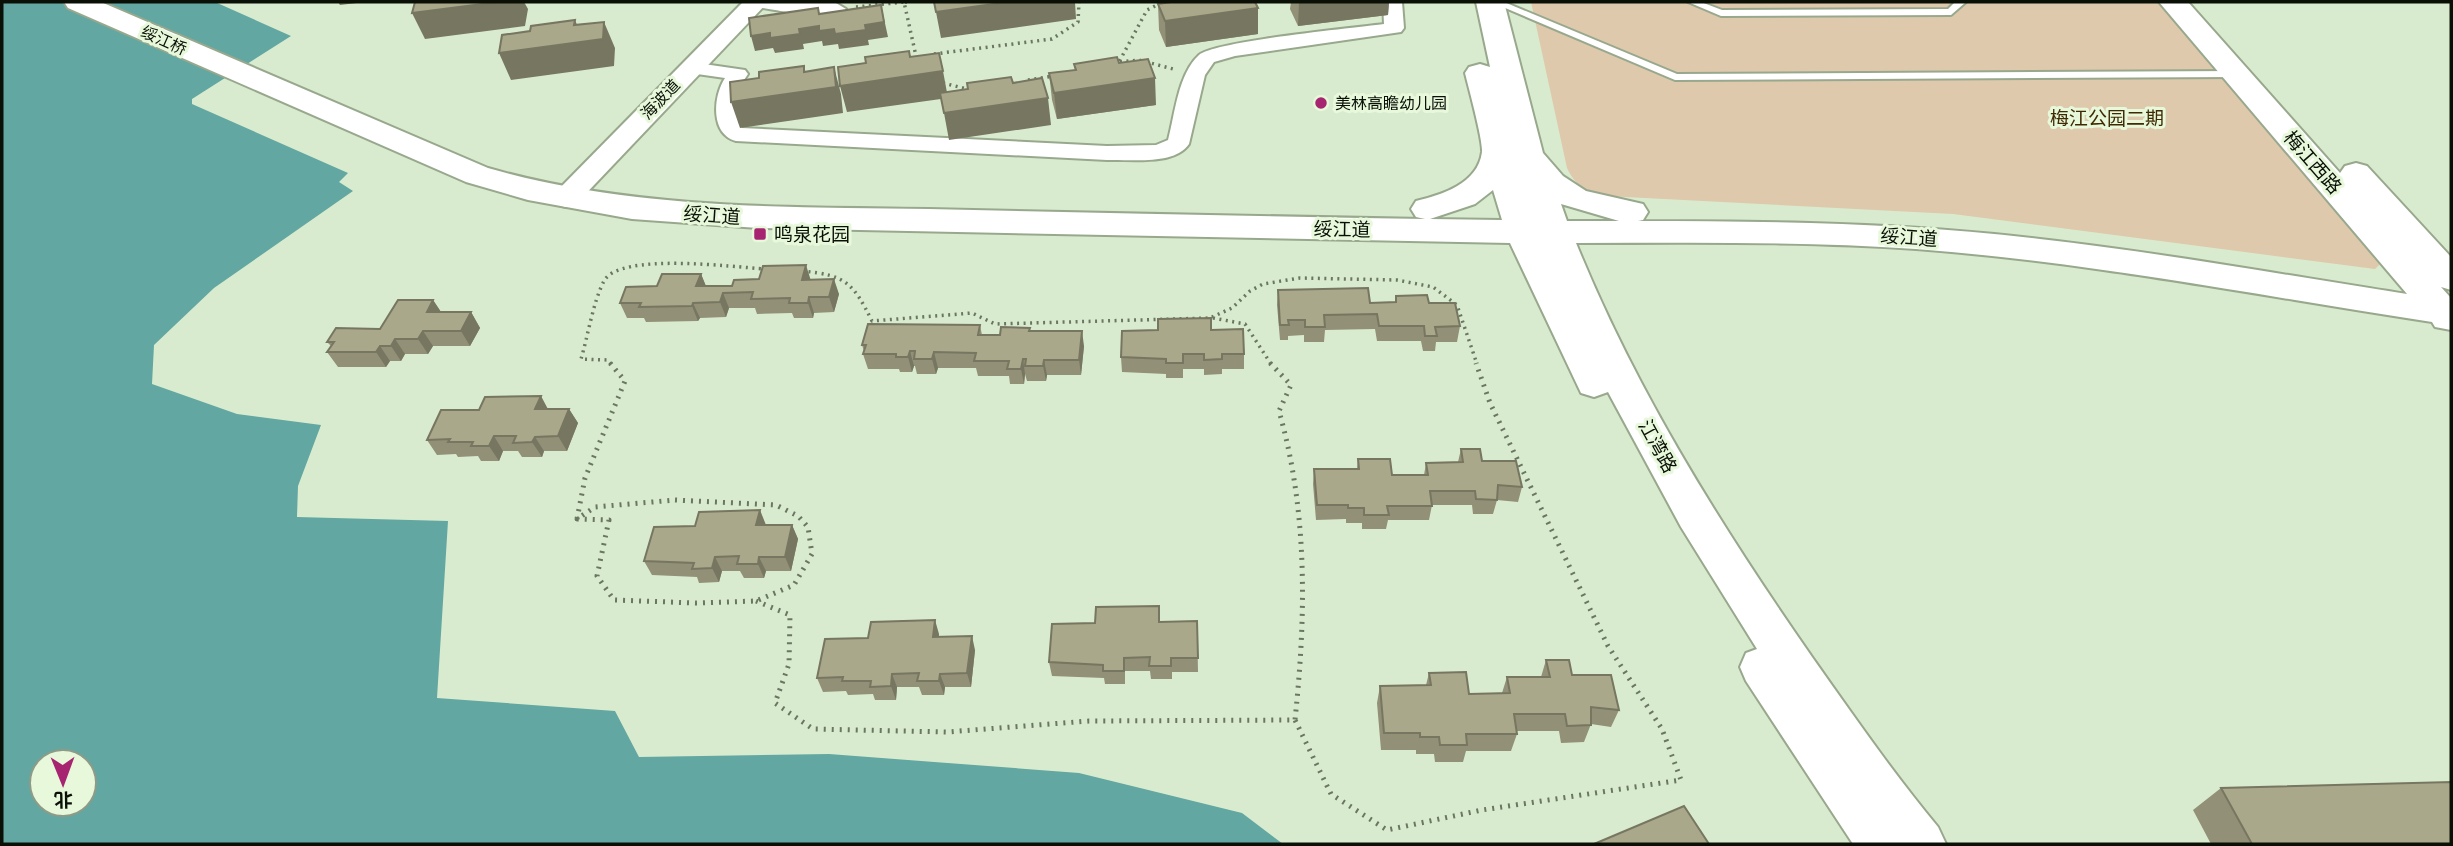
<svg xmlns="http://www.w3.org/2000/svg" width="2453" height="846" font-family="Karla,'Noto Sans SC',sans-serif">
<rect width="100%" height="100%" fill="#d9ebce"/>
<path fill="#dec9ac" d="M1531,2H2161L2384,260L2375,269L1953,214L1606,196C1587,191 1576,187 1567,168Z"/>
<path fill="#62a7a2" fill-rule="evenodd" d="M2,2H215L291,36L192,99V104L348,173L339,182L353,191L214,288L154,345L152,384L237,414L321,425L298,486L297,517L448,521L437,698L615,711L639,757L829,754L1079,773L1242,813L1283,844H2ZM42,762H84V804H42Z"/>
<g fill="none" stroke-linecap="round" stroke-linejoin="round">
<g stroke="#98a88d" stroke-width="4">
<path id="service" d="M1491,2H1504L1677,74L2237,71L2242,74L2237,77L1675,80Z
M1688,2H1701L1722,10L1948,9L1955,2H1966L1951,15L1721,16Z"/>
</g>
<g stroke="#98a88d" stroke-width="4">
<path id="minor" d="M753,2L836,3L846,9C833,23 780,10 762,8L755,6Z
M1383,2H1402L1404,28L1401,32L1235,56L1214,62L1205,75L1189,144C1174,166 1130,159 1107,160L736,141C710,134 713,96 725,78L683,72L680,68L683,64L690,62L745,70L748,74L738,89V122L742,128L1107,146L1156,145L1168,140C1175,114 1178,74 1199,55C1215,41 1354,28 1384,24Z"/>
</g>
<g stroke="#98a88d" stroke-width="4">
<path id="tertiary" d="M743,2H768L576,204L566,207L556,204L552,198L556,192Z"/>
</g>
<g stroke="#98a88d" stroke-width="4">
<path id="secondary" d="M64,2H101L488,168C631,209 781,207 929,209C1094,213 1260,216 1425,219L1416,217L1411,209L1416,201C1441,195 1478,184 1482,152C1483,140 1469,89 1465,73L1469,67L1480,64L1490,67L1476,2H1504L1543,153L1563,176L1586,191L1643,204L1648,212L1643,220L1638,221C1773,221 1907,223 2040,239C2163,253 2285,275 2407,294L2159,2H2188L2340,173L2345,166L2356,163L2367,166L2451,257V290L2441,287L2451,298V330L2435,327L2432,322C2261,296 2089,262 1916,249C1803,241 1689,243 1576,243C1636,391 1721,526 1812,657C1853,715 1893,773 1938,827L1946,844H1853L1746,681L1740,667L1746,653L1757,649L1681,527L1608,392L1594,397L1581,393L1510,243L758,228L632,219L528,200L466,182L68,8ZM1493,190L1502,220L1430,219L1475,204ZM1561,204L1619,221H1567Z"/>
</g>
<path stroke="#6a7663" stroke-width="3.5" stroke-dasharray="2 4.5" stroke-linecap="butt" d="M907,2H904L916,56
M856,7L904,2
M934,54L1052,39L1078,22L1079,2
M1120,62L1139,60L1177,70
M1114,64L1119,62L1147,10L1163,2
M1028,80L1054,76
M943,83L971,90
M802,271C846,275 853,283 872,321L972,313L995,324L1210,318L1232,308L1250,291L1263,284L1300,278L1397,280L1433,287L1457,305L1477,364
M1213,318L1245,324L1271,364
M611,364L608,360L581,359C588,336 593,302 604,281C619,252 733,267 765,269"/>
<path stroke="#6a7663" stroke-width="5" stroke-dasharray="2 6" stroke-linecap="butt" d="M1270,363L1291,385L1279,411C1308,513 1306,615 1295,720
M675,500L776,505L798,516L808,527L812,554L794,585L756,601L696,603L614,600L597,576L609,520L577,519L595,507Z
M577,519L585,478L625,381L610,363
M756,601L790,615L789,664L775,703L813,729L947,732L1089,721L1295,720L1331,794L1387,830L1482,810L1681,780L1662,729L1608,646L1490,403L1476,363"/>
<use href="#service" fill="#fff" fill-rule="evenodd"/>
<use href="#minor" fill="#fff" fill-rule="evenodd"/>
<use href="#tertiary" fill="#fff" fill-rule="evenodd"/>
<use href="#secondary" fill="#fff" fill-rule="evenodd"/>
</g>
<path fill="#929077" d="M1291,2H1389L1388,15L1298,26L1290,9Z
M1158,4L1258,34L1166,47L1159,30Z
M1119,63L1156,105L1057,119L1052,100L1049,73L1075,70L1074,64Z
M701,274L706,286H732L810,279L839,294L834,312L814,313L813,318H794L792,313L757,314L755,308H729L726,317L700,318L698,321L646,322L644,318H627L620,303L657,286Z
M1278,290L1370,303L1395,302L1396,296L1429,303L1460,326L1457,342H1436L1435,351H1423L1421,341H1377L1375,329L1325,330L1324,342H1304V335L1288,336V340H1280L1277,305Z
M433,300L441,312H471L480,328L470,346H433L428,354H405L401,361H390L386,367H338L327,352L331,346L327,342L380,329Z
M980,325L982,335H1000L1030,328V331L1084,346L1081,375H1047L1046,381H1027L1025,374L1024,384H1010L1009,376H978L976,368H938L936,374H917L915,366H914L912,372H900L899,369H868L863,354L864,351L862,345Z
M1211,330L1244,354V369H1222V374L1204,375V369H1183V378H1166V374L1122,372L1121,357Z
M548,409H569L578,423L567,451H544L542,457H522L518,451H503L499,461H481L478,456L458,457L456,454L437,455L427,440Z
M1461,449L1482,461L1522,487L1518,502L1497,500L1493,514H1473L1472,505H1432L1429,520H1388L1386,529H1362V523H1346V519L1316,520L1313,484L1314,469H1357L1358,459L1392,475H1424L1426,463L1458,462Z
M766,525H792L798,539L791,571H766L764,578H744L740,571H722L719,582L699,583L697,577L652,575L644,561Z
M1197,621L1198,672H1172V679H1151L1150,671H1125V684H1105L1104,678L1052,676L1049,662L1160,622Z
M939,634V637L975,650L971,687H945L944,695H922L919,687H897L896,700H875L873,694L848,695L846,691L823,692L817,678L868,638Z
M1546,660L1572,675L1619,710L1611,727L1591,724L1584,742L1561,743L1559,731H1516L1517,734L1511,751H1466L1463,762H1435L1434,754H1416V750H1381L1377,703L1380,686L1426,685L1429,673L1469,694L1502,693L1507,677H1541Z
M2221,788L2451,844H2211L2193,810Z"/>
<path fill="#777661" d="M338,2H365L340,5Z
M494,2H524L528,9L525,26L425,39L412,13Z
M1008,2H1075L1076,19L941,38L936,12Z
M1299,2H1389L1388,15L1298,26Z
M881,5L888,37L868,40L869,45L839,49L838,44L823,46L822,41L803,44L804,49L775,53L773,48L755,51L751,36L819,26L865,25Z
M1258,8V34L1166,47L1165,21Z
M575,20L584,42L604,22L615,48L614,66L511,80L499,53L574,25Z
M804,66L810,90L834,67L841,94L843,113L740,128L731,102L804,72Z
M943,71L948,98L847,112L840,86Z
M1155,78L1156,105L1057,119L1054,93Z
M1048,98L1051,125L949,140L944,113Z
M806,265L811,281L802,280Z
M701,274L707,289L696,286Z
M834,279L839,294L834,312L829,297Z
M723,293L729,308L726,317L720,302Z
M809,297L814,313L813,318L808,303Z
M433,300L443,315L427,312Z
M693,303L700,318L698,321L692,306Z
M471,312L480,328L470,346L461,331Z
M423,331L433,346L428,354L418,339Z
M1082,331L1084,346L1081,375L1079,360Z
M395,339L405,354L401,361L391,346Z
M380,346L390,361L386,367L376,352Z
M910,351L914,366L912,372L908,357Z
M934,352L938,368L936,374L932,359Z
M1023,359L1025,374L1024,384L1021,369Z
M1044,360L1047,375L1046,381L1043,366Z
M541,396L549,411L535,409Z
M569,409L578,423L567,451L558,436Z
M494,436L503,451L499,461L489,446Z
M535,437L544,451L542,457L532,442Z
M760,510L766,525H756Z
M792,525L798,539L791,571L785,557Z
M715,557L722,571L719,582L712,568Z
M759,557L766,571L764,578L758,564Z
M935,620L939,634L937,651L933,637Z
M972,636L975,650L971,687L967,673Z
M892,674L897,687L896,700L891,686Z
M940,674L945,687L944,695L939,681Z"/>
<path fill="#aaa88a" stroke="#777661" stroke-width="2" d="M415,2H498L412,13Z
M934,2H1008L936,12Z
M1171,2H1255L1258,8L1165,21L1158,4Z
M881,5L884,22L865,25L866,30L835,34L834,29L819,31V26L799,29L800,34L770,38V33L751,36L749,18L818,8L819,14Z
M575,20L574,25L604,22L603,39L499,53L502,35L530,31L531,26Z
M909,51L910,57L939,53L943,71L840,86L838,67L866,63L865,57Z
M1117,57L1119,63L1148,59L1155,78L1054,93L1049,73L1076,70L1074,64Z
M804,66V72L834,67L836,87L731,102L730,82L759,78V72Z
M1011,77L1013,83L1042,78L1048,98L944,113L940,93L968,89L967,83Z
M806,265L802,280L834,279L829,297H809L808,303H789L790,298L751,299L753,292L723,293L720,302L693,303L692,306L639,307L641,303H620L626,287L657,286L662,274H701L696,286H732L734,280L759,279L763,266Z
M1368,288L1370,303L1396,302V296L1427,295L1429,303H1455L1460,326L1435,327L1437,336H1425L1424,326H1379L1377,314L1324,315L1325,327H1305V320H1288L1289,325H1280L1278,290Z
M398,300H433L427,312H471L461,331H423L418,339H395L391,346H380L376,352H327L334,342H327L336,328L380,329Z
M1211,318V330L1243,329L1244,354H1222V359L1204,360V354H1183V363H1166V359L1121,357L1122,331L1158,330V319Z
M868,324L980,325L978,335H1000L1001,327L1030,328L1029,331H1082L1079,360H1044L1043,366H1025L1026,359H1023L1021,369H1007L1009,361H974L976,353L934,352L932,359H914L915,351H910L908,357H896V354H863L866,345H862Z
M541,396L535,409H569L558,436L535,437L532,442L513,443L516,436H494L489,446H471L473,442H448L450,439L427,440L441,410H479L485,397Z
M1461,449H1480L1482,461H1516L1522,487L1498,485L1497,500L1476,499L1475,491H1430L1432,506H1387L1389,515H1364V508H1348V505H1317L1314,469H1359L1358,459H1390L1392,475H1428L1426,463L1463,462Z
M760,510L756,525H792L785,557H759L758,564H737L739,556L715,557L712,568L692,569L694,563L644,561L654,527L695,526L699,512Z
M1159,606V622L1197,621L1198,658H1171V666H1149L1150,657L1124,658V671H1103V665L1049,662L1052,624L1095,623L1096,607Z
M935,620L933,637L972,636L967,673L940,674L939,681H917L919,673L892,674L891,686L870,687L871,681H842L843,677L817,678L825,639L868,638L871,622Z
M1546,660H1569L1572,675H1611L1619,710L1591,707V725L1567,726L1565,714H1514L1517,734H1466L1467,745H1440L1439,737H1420V733H1384L1380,686L1431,685L1429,673L1466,672L1469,694L1510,693L1507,677H1550Z
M2451,782V844H2252L2221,788Z
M1684,806L1709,844H1594Z"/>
<g fill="#a72470" stroke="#e7f8db" stroke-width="2.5">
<circle cx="1321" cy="103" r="7"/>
<rect x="753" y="227" width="14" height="14" rx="3.5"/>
</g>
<g text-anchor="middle" stroke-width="6" stroke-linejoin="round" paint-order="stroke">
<g font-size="16" fill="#0a1006" stroke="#e7f8db">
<text transform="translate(164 40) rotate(24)" y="6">绥江桥</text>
<text transform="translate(660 99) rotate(-46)" y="6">海波道</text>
</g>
<g font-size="16" fill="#0a1006" stroke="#e7f8db" text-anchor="start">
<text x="1335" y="109">美林高瞻幼儿园</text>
</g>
<g font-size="19" fill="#402a03" stroke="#e7f8db">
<text x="2107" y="125">梅江公园二期</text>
</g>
<g font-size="19" fill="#0a1006" stroke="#e7f8db">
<text transform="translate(2313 162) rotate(49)" y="7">梅江西路</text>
<text transform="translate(712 215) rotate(4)" y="7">绥江道</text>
<text transform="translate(1342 229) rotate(1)" y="7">绥江道</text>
<text transform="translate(1909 237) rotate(4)" y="7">绥江道</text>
<text transform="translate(1658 446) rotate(61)" y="7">江湾路</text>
</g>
<g font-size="19" fill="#0a1006" stroke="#e7f8db" text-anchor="start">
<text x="774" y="241">鸣泉花园</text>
</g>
</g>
<rect width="2453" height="846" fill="none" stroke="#0a1006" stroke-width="7"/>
<g transform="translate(63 783) rotate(179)"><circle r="33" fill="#e7f8db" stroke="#8f9b86" stroke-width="2"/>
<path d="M0-5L12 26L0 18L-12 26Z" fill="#a72470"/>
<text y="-10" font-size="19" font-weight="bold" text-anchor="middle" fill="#0a1006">北</text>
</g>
</svg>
